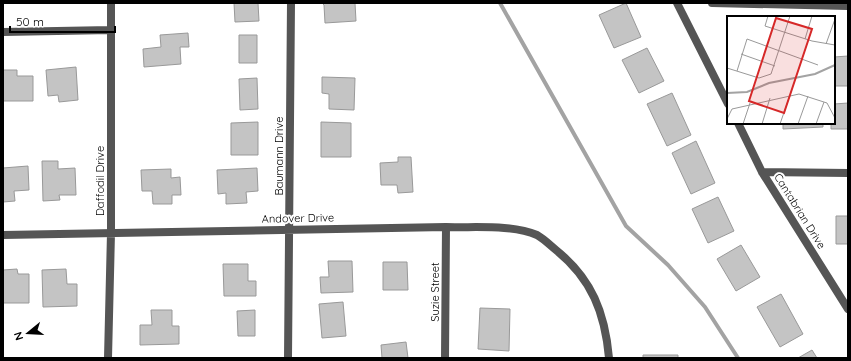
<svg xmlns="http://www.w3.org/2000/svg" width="851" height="361" font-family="Quicksand,sans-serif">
<rect width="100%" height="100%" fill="#fff"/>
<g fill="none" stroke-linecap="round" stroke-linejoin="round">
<path stroke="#a3a3a3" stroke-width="4" d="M500,3L626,226L668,265L705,307L738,358"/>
</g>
<path fill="#c4c4c4" stroke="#999" d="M234,3H258L259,21L235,22Z
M322,3H355L356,21L325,23L324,5Z
M626,3L641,37L614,48L599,15Z
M188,33L189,47H180L181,64L144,67L143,49L161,47L160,35Z
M239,35H257V63H239Z
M647,48L664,81L639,93L622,60Z
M848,56V86H834V57Z
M76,67L78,100L59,102L58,95L48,96L46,70Z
M3,70H17V76H33V101H3Z
M322,77L355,78L354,110L329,109V94L322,93Z
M257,78L258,109L240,110L239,79Z
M672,93L691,135L667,146L647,104Z
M848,103V129H831V123H834V104Z
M258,122V155H231V123Z
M321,122L351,123V157H321Z
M783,123H823V127L783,129Z
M696,141L715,183L691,194L672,153Z
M398,157H411L413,192L398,193L397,185H381L380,163L398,162Z
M42,161H58V169L75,168L76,195H59L60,200L43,201Z
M28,166L29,190L14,191L15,201L3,202V168Z
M257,168L258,191L246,192L247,203L226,204V193L218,194L217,170Z
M171,169V178L180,177L181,195H172V204H153L152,191H142L141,170Z
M718,197L734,231L708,243L692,209Z
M836,216H848V244H836Z
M741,245L760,277L736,291L717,259Z
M328,261H352L353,292L321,293L320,277H329Z
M383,262H407L408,290H383Z
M223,264H248V281H256V296H224Z
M17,269L18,274H29V303H3V270Z
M66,269L67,284H77V306L43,307L42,270Z
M781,294L803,334L780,347L757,307Z
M343,302L346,336L322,338L319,304Z
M480,308L510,309L509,351L478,349Z
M151,310H172V326H179V344L140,345V325H152Z
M255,310V336H238L237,311Z
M406,342L408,358H382L381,345Z
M812,350L817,358H798Z
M643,355H678V358H643Z"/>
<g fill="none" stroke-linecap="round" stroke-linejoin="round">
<path stroke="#555" stroke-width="8" d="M677,3L728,104
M712,3L848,6
M3,32L111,30
M738,123L762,172L848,309
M762,172L848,173
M3,235L446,227C473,228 512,224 537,235C544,239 550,245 556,250C592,279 605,313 609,358
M108,358L111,233V3
M288,358L291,3
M445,358L446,227"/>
</g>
<g text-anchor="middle" stroke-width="4" stroke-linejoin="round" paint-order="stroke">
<g font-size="11" fill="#000" stroke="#fff">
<text transform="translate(279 156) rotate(-90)" y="4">Baumann Drive</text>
<text transform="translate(100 181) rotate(-90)" y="4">Daffodil Drive</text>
<text transform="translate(800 211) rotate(58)" y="4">Cantabrian Drive</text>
<text transform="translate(298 218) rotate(-1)" y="4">Andover Drive</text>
<text transform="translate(435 292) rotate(-90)" y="4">Suzie Street</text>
</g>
</g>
<g transform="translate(727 16)">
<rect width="108" height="108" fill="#fff"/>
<path fill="none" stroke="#a3a3a3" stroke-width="2" d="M0,77L20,76L42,67L88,58L108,49"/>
<path fill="none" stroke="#999" stroke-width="1" d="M41,0L38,10L85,25L108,29M78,23L85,0M99,28L108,3M14,38L48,50M0,52L32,62L44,58L63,0M10,55L20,23L91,49M0,103L5,93L72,78L100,87L108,102M16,108L23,87M35,108L43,82M53,108L63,79M71,108L81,80M89,108L97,86"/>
<path fill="#d62828" fill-opacity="0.15" stroke="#d62828" stroke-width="2" d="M49,2L85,13L57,97L22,85Z"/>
<rect width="108" height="108" fill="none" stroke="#000" stroke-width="2"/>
</g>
<rect width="851" height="361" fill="none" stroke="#000000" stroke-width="8"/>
<g transform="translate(28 333) rotate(252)" stroke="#ffffff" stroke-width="3" paint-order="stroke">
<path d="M0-3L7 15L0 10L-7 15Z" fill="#000000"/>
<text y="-6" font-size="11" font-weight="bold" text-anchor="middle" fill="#000000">N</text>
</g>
<path d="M10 26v6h105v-6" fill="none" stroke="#000000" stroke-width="2"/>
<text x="16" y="26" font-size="12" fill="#000000" stroke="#ffffff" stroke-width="3" paint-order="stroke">50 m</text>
</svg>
